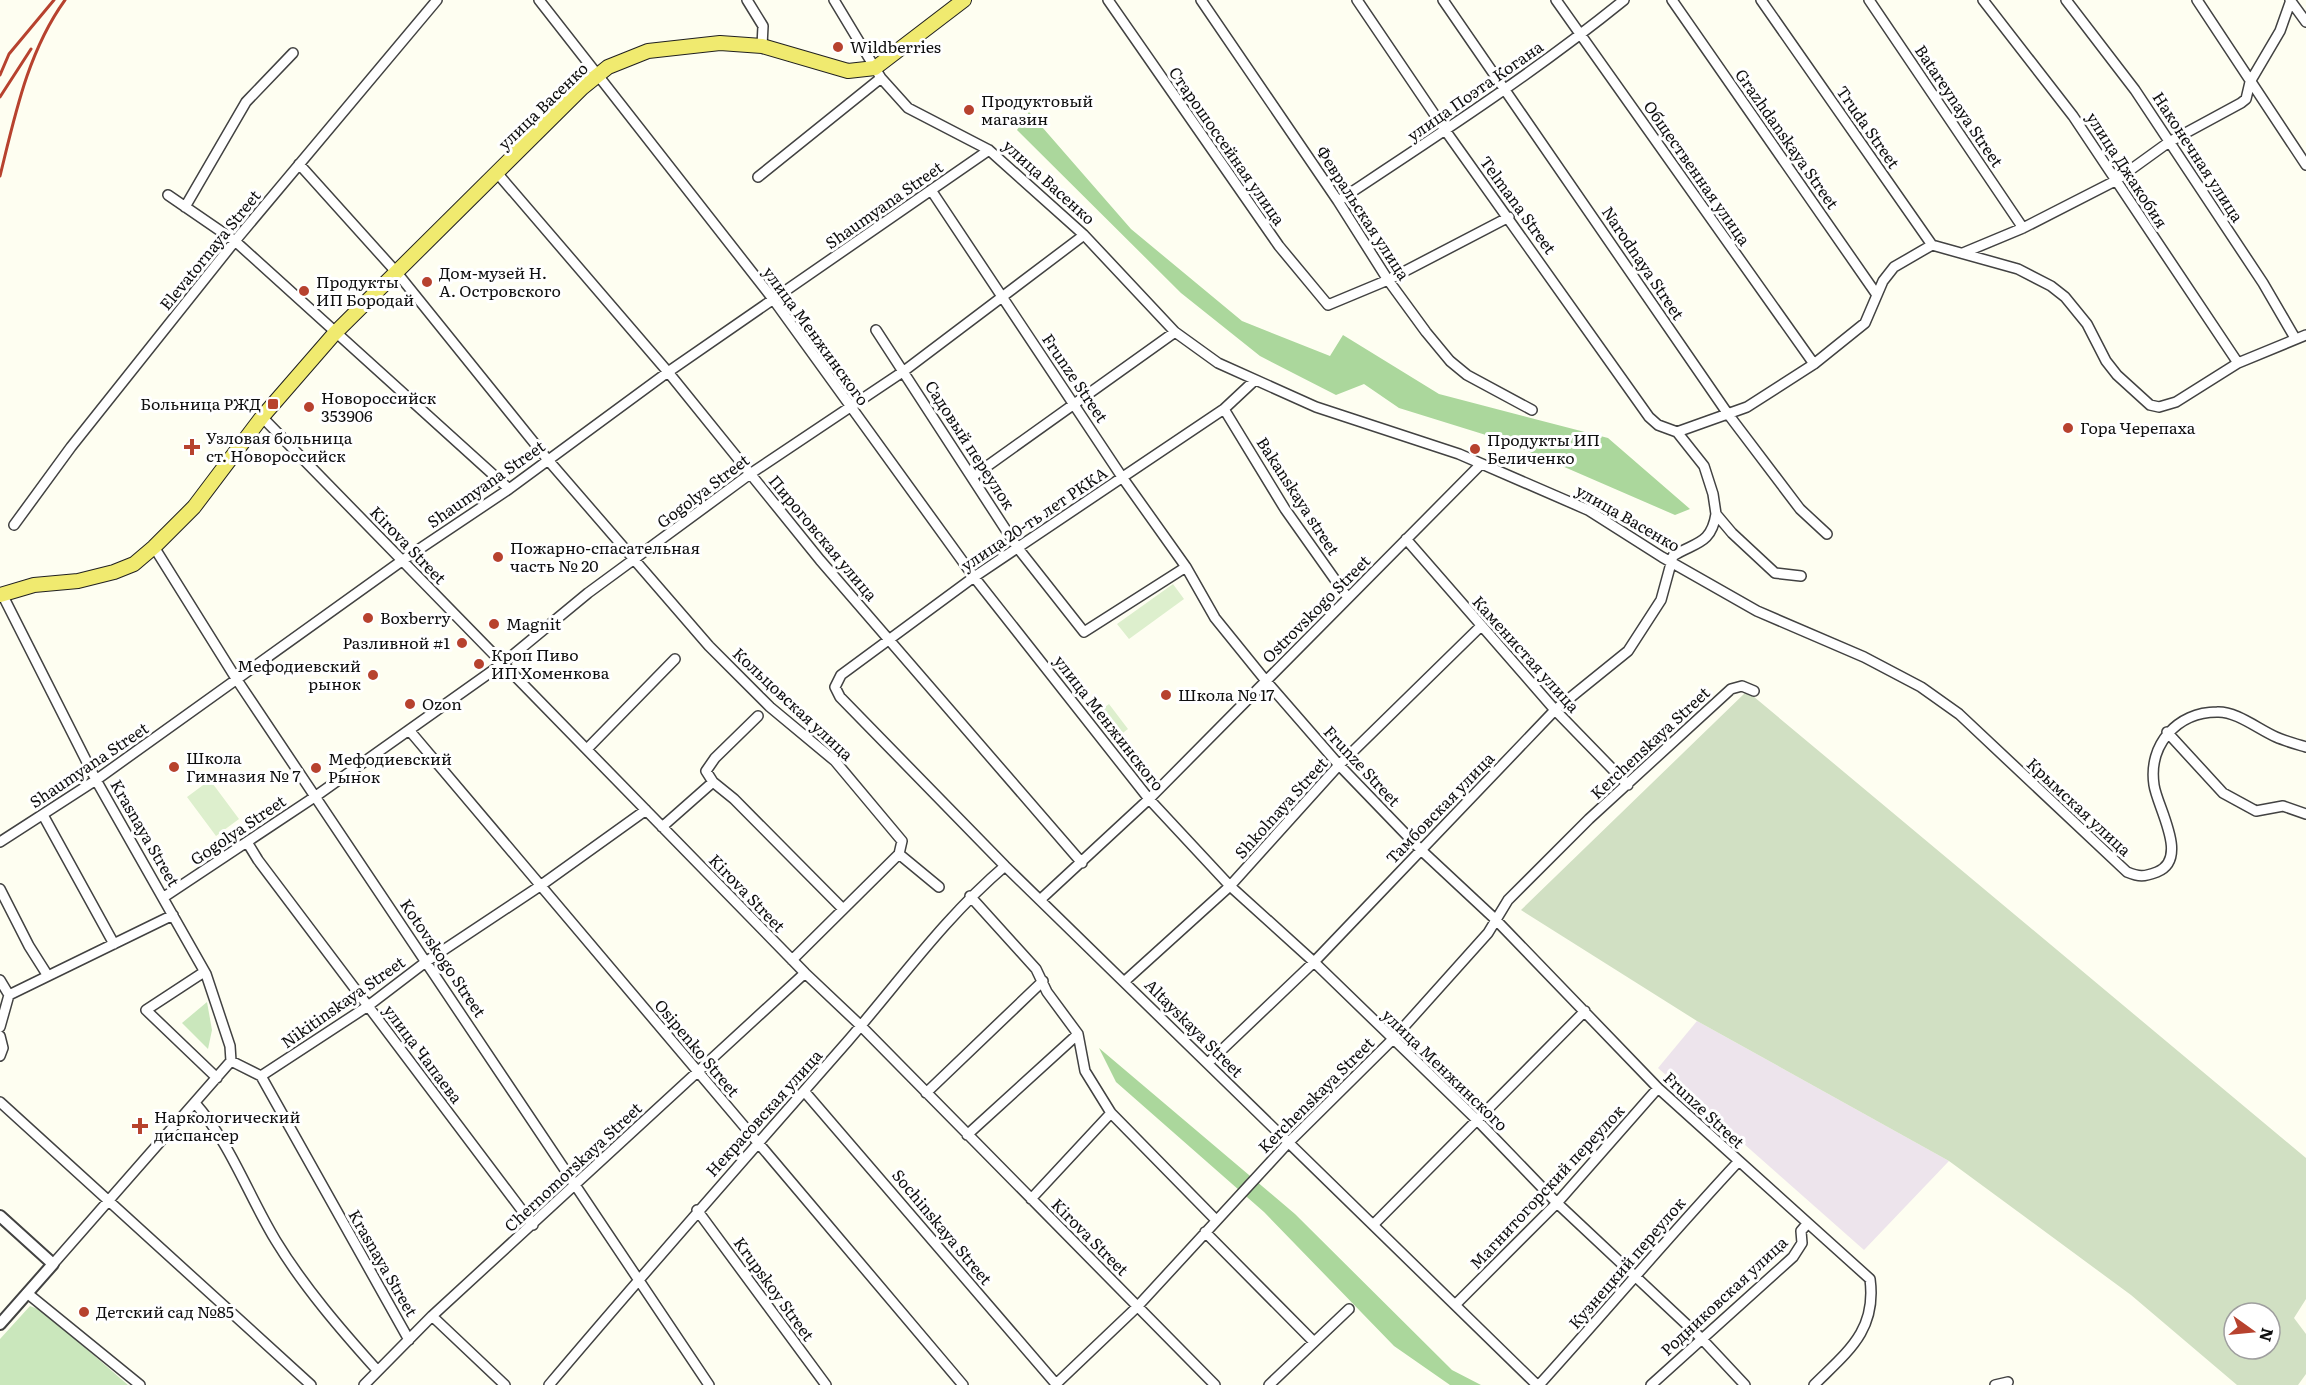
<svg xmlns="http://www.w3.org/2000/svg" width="2306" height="1385" font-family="Literata,serif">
<rect width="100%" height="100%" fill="#fefef1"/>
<path fill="#ede4ec" d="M1697,1021L1949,1161L1864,1250L1658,1068Z"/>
<path fill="#cae7bc" d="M207,1002L212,1030L208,1049L182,1023Z
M30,1306L43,1311L128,1385H0V1339Z"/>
<path fill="#abd79c" d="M1029,112L1131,229L1242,321L1330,356L1343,335L1439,394L1608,438L1690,509L1675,515L1502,440L1399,408L1364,384L1336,395L1260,356L1181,293L1017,130Z
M1099,1048L1295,1214L1452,1370L1481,1385H1450L1394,1346L1264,1212L1116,1082Z"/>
<path fill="#d1e0c3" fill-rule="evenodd" d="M1747,691L2306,1158V1299L2294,1318L2306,1334V1374L2298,1385H2237L2131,1295L1949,1161L1697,1021L1521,910ZM2234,1313H2270V1349H2234Z"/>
<path fill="#ddefcd" d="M1173,584L1184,599L1129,639L1117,624Z
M1109,704L1128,729L1112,741L1093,716Z
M210,780L239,819L216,836L187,797Z"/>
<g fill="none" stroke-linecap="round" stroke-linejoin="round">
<g stroke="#424242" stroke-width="12">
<path id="minor" d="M539,0L773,299L974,577L1149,799L1230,886L1314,962L1477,1120L1557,1203L1701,1338L1745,1385
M747,0L763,26L762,46
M834,0L881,78L908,108L989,150L1084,235L1175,332L1218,363L1316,407L1459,454L1588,510L1662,557L1757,611L1864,657L1921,687L1959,714L2127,872C2139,877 2144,877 2157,872C2190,859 2157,807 2154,785C2148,745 2177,712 2217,712C2236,711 2258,729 2276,737C2285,741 2296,744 2306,747
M1108,0L1279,246L1328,305L1388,280L1509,217
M1201,0L1338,201L1388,280L1426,332L1450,361L1467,375L1532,410
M1357,0L1445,130L1649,417L1658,425L1677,432L1747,407L1814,364L1865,323L1883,281L1894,267L1932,245
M1443,0L1728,414L1800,509L1827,534
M1556,0L1814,364
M1672,0L1877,295
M1761,0L1932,245L2018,269L2051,286L2065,297L2087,324L2106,361L2117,375L2150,405L2159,407L2176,402L2238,363L2306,335
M1869,0L2023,228
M1983,0L2073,116L2238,363
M2066,0L2135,90L2263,283L2295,338
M2197,0L2306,165
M2290,0L2306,22
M299,164L398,274L548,460L709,646L770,707L835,761L902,841L899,854L939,887
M498,174L668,372L820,560L1082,863
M758,177L881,78
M931,190L1122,477L1186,567L1215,618L1266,681L1339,765L1421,850L1495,919L1658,1088L1870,1279C1877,1331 1847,1352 1814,1385
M168,195L235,241L509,489
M1338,201C1435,137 1534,73 1624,0
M185,207L246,102L293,53
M1963,253L2023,228L2115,181L2169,142L2241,103L2246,99L2250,82L2280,31L2291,0
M876,330L1017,547L1084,632L1186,567
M1255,380L1224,409L974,577L841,675L835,687L840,697L1005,866L1537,1385
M1224,409L1285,509L1348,598
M262,417L805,973L861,1026L1215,1385
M1677,432L1704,466L1713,494L1716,514L1732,533L1775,573L1801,576
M972,477L1175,332
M14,525L71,447L235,241L437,0
M1406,539L1555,710L1628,785
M154,547L237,680L709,1385
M2,594L96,780L206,974L230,1046L231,1061
M409,730L963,1385
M2167,732L2223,793L2256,811L2283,806L2306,814
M587,749L675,659
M713,782L734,799L843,909
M43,815L114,944
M662,827L713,782L706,771L715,758L758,716
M0,842L96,780L403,560L509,489L668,372L989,150
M247,842L258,860L533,1225
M0,889L29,946L48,976
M970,896L1036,969L1047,992L1078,1034L1085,1071L1111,1113L1216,1220
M164,897L316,796L502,664L588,593L750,474L904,371L1084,235
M1041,899L1149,799L1481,464
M792,960L899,854
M204,972L146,1010L217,1078
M0,980L9,995
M1125,981L1230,886L1339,765L1480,627
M9,995L173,915
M0,1027L9,995
M0,1036L3,1048L0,1056
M231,1061L261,1076L368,1006L427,961L540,886L646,810
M1208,1063L1314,962L1555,710L1628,651L1661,600L1673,556C1695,542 1711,545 1716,514
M261,1076L409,1340
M804,1091L1056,1384
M926,1093L1043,981
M0,1102L311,1385
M195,1103C231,1144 248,1195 276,1241C304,1287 341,1330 377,1370
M967,1135L1078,1034
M1031,1199L1111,1113
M697,1210L826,1385
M1373,1225L1585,1011
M1205,1232L1314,1342
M53,1264L231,1061
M27,1293L140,1385
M1456,1304L1557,1203L1658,1088
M432,1316L505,1385
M364,1385L432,1316L805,973
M549,1385C647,1269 747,1156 847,1042C899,982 945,917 1005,866
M1055,1385L1137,1307L1288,1143L1393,1039L1488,933L1508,900L1589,819L1731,689L1742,686L1754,691
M1269,1385L1349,1309
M1539,1385C1606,1311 1670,1235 1738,1162
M1651,1385L1793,1257L1802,1243L1801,1231L1807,1224
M1995,1385L2008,1382"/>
</g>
<g stroke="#424242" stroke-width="14">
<path id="tertiary" d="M0,1216L53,1264L0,1324"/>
</g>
<g stroke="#202020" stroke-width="16">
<path id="primary" d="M0,595L34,585L78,581L114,572L134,564L154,547L194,507L262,417L335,333L582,88L608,67L648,51L720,43L762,46L848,71L875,68L964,0"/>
</g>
<use href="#minor" stroke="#fff" stroke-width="9"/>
<use href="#tertiary" stroke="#fff" stroke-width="10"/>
<use href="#primary" stroke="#f0ea6f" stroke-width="14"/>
<path stroke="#b7422e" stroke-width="3" d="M0,75L9,54L54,0
M0,97L31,49
M0,176C15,115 28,51 65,0"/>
</g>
<g fill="#b7422e" stroke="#fff" stroke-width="2">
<circle cx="838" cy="47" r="6"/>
<circle cx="969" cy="110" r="6"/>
<circle cx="427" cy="282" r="6"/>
<circle cx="304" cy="291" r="6"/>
<rect x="267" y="398" width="12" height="12" rx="3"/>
<circle cx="309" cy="407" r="6"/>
<circle cx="2068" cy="428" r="6"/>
<path d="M189 438h6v6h6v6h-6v6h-6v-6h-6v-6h6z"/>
<circle cx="1475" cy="449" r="6"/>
<circle cx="498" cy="557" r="6"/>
<circle cx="368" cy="618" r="6"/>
<circle cx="494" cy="624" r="6"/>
<circle cx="462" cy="643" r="6"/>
<circle cx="479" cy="664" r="6"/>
<circle cx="373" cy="675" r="6"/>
<circle cx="1166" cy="695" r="6"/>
<circle cx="410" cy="704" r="6"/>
<circle cx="174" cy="767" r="6"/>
<circle cx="316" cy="768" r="6"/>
<path d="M137 1117h6v6h6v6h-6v6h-6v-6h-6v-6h6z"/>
<circle cx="84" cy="1312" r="6"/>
</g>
<g text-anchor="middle" stroke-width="6" stroke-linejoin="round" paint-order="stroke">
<g font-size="16" fill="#0f0f0f" stroke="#fff" text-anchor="start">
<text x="850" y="53">Wildberries</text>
<text x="981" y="107">Продуктовый<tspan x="981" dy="18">магазин</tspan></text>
<text x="439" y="279">Дом-музей Н.<tspan x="439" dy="18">А. Островского</tspan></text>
<text x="316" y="288">Продукты<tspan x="316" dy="18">ИП Бородай</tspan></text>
<text x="321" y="404">Новороссийск<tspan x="321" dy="18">353906</tspan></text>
<text x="261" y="410" text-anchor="end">Больница РЖД</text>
<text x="2080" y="434">Гора Черепаха</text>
<text x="206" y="444">Узловая больница<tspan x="206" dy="18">ст. Новороссийск</tspan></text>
<text x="1487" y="446">Продукты ИП<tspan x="1487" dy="18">Беличенко</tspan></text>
<text x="510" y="554">Пожарно-спасательная<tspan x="510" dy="18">часть № 20</tspan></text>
<text x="380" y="624">Boxberry</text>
<text x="506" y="630">Magnit</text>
<text x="450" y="649" text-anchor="end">Разливной #1</text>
<text x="491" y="661">Кроп Пиво<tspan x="491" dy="18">ИП Хоменкова</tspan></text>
<text x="361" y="672" text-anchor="end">Мефодиевский<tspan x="361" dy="18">рынок</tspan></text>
<text x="1178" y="701">Школа № 17</text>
<text x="422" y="710">Ozon</text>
<text x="186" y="764">Школа<tspan x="186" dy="18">Гимназия № 7</tspan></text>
<text x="328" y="765">Мефодиевский<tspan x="328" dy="18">Рынок</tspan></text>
<text x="154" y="1123">Наркологический<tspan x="154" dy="18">диспансер</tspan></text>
<text x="96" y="1318">Детский сад №85</text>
</g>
<g font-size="16" fill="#0f0f0f" stroke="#fff">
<text transform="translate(1475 91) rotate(-35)" y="6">улица Поэта Когана</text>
<text transform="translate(543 106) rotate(-44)" y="6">улица Васенко</text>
<text transform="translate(1959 106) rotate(56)" y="6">Batareynaya Street</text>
<text transform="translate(1868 127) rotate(55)" y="6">Truda Street</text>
<text transform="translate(1787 139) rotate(55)" y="6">Grazhdanskaya Street</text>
<text transform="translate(1227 146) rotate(55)" y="6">Старошоссейная улица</text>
<text transform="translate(2198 157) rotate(57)" y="6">Наконечная улица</text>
<text transform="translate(2127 170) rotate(57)" y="6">улица Джакобия</text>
<text transform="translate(1697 173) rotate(55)" y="6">Общественная улица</text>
<text transform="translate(1049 182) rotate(42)" y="6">улица Васенко</text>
<text transform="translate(884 205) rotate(-35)" y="6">Shaumyana Street</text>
<text transform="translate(1518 205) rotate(54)" y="6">Telmana Street</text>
<text transform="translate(1363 213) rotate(57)" y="6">Февральская улица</text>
<text transform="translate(210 250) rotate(-51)" y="6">Elevatornaya Street</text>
<text transform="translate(1643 263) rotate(56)" y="6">Narodnaya Street</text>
<text transform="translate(816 336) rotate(54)" y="6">улица Менжинского</text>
<text transform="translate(1075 378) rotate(56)" y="6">Frunze Street</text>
<text transform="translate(970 445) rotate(57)" y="6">Садовый переулок</text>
<text transform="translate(486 484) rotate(-35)" y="6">Shaumyana Street</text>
<text transform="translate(703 491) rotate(-37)" y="6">Gogolya Street</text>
<text transform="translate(1298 496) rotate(57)" y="6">Bakanskaya street</text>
<text transform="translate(1628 518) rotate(30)" y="6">улица Васенко</text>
<text transform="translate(1034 519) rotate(-34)" y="6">улица 20-ть лет РККА</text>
<text transform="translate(823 538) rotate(50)" y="6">Пироговская улица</text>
<text transform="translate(408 545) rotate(46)" y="6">Kirova Street</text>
<text transform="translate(1316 609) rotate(-45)" y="6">Ostrovskogo Street</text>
<text transform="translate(1526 654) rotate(48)" y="6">Каменистая улица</text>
<text transform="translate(793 704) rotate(43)" y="6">Кольцовская улица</text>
<text transform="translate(1109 723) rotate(52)" y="6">улица Менжинского</text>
<text transform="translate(1650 743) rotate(-43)" y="6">Kerchenskaya Street</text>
<text transform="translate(89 765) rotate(-34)" y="6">Shaumyana Street</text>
<text transform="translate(1362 766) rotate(47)" y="6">Frunze Street</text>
<text transform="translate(2079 807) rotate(43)" y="6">Крымская улица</text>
<text transform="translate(1281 808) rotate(-48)" y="6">Shkolnaya Street</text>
<text transform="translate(1440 808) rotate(-46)" y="6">Тамбовская улица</text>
<text transform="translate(238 830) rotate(-34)" y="6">Gogolya Street</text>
<text transform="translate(145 833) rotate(60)" y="6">Krasnaya Street</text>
<text transform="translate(747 893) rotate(46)" y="6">Kirova Street</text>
<text transform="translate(443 958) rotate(56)" y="6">Kotovskogo Street</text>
<text transform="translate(343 1002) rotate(-35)" y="6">Nikitinskaya Street</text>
<text transform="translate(1194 1028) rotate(45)" y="6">Altayskaya Street</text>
<text transform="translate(697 1048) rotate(50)" y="6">Osipenko Street</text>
<text transform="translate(423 1054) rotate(53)" y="6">улица Чапаева</text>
<text transform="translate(1445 1070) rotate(44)" y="6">улица Менжинского</text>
<text transform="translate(1316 1095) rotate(-45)" y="6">Kerchenskaya Street</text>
<text transform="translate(1704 1110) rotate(43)" y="6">Frunze Street</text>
<text transform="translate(764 1113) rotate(-48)" y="6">Некрасовская улица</text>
<text transform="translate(573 1167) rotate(-43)" y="6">Chernomorskaya Street</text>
<text transform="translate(1547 1187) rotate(-47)" y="6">Магнитогорский переулок</text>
<text transform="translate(942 1227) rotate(50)" y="6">Sochinskaya Street</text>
<text transform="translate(1090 1237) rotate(45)" y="6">Kirova Street</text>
<text transform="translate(383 1263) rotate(60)" y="6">Krasnaya Street</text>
<text transform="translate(1627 1263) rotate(-49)" y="6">Кузнецкий переулок</text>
<text transform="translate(774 1289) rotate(54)" y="6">Krupskoy Street</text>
<text transform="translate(1724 1296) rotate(-43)" y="6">Родниковская улица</text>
</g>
</g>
<g transform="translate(2252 1331) rotate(105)"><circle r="28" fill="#ffffff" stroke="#9f9f9f" stroke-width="1.5"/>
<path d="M0-4.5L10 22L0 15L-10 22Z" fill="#b7422e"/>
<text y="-9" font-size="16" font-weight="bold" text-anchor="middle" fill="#0f0f0f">N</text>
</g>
</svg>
